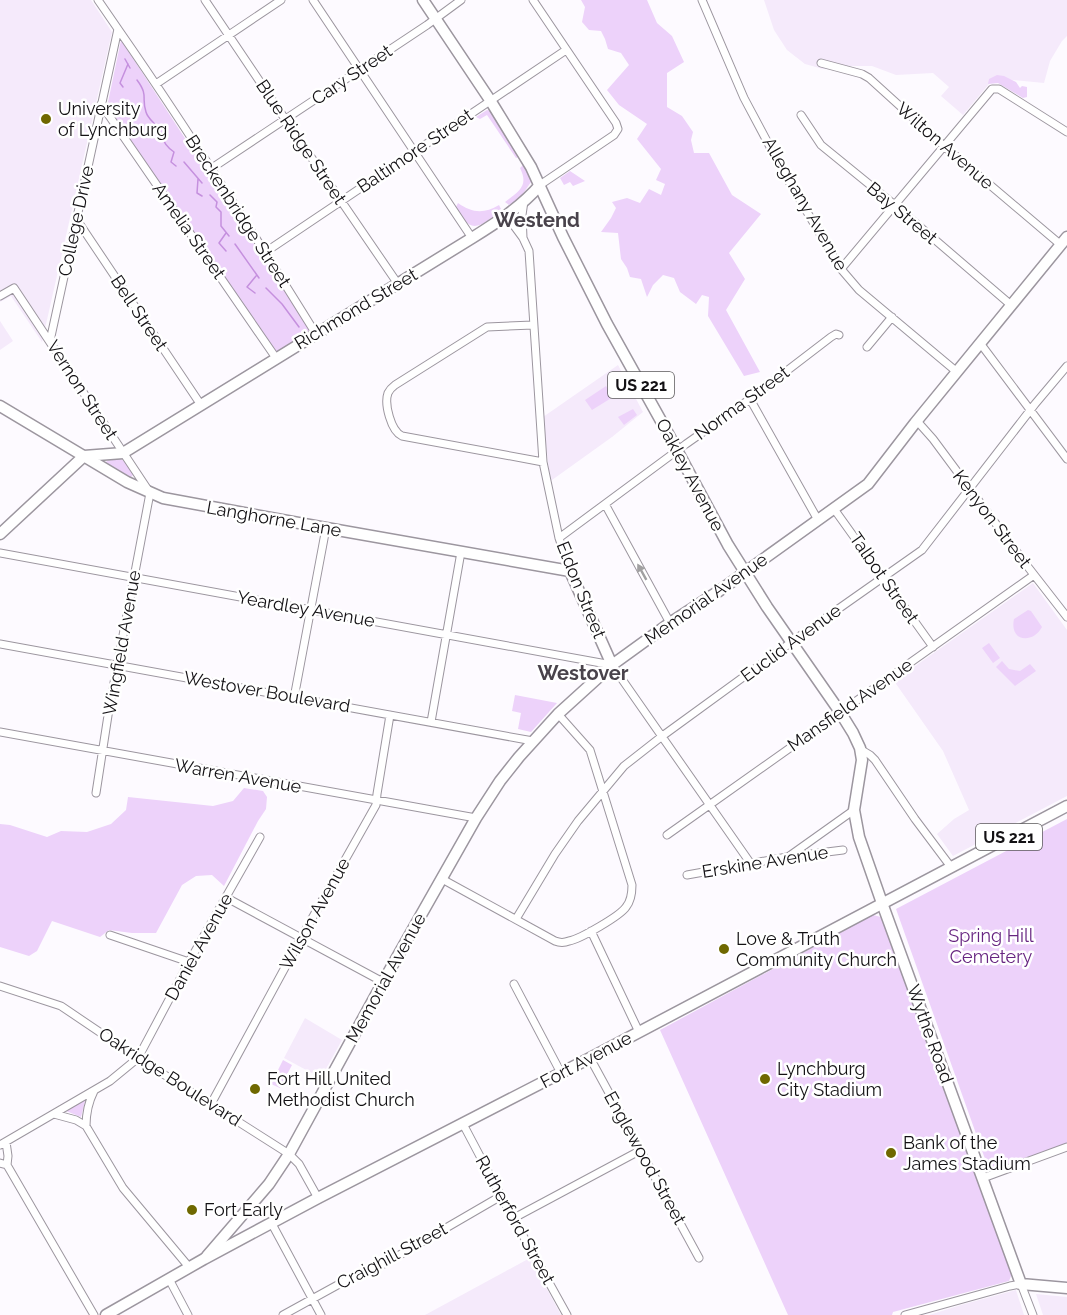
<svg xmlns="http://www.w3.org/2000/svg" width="1067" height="1315" font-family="Raleway,sans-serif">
<rect width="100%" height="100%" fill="#fdfaff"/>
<path fill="#f5eafb" d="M0,0H91L112,32L42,342L11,296L0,302Z
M764,0H1067V36L1062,41L1050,61L1044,83L994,78L963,115L941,96L949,87L933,73L896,75L872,66H845L823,69L805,64L787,50L774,30Z
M0,321L13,341L0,350Z
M618,365L643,412L612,437L552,480L550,479L543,417Z
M1033,583L1067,630V796L953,856L937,834L954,819L969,810L943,751L894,681Z
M305,1018L342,1040L321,1078L284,1058Z
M530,1258L561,1315H425Z
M1016,1290L1024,1315H929L961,1305Z
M1036,1294L1067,1297V1315H1043Z"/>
<path fill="#edd2fa" d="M581,0H647L657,23L672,36L684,62L667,73V107L682,116L693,132L691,140L694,153H709L732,195L761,214L729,253L745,279L726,310L760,372L744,376L708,316L709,297L702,295L696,304L680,292L674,278L663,275L653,285L647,297L641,279L630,277L627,268L621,259L618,233L601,232L611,218L616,208L612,202L627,198L640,203L649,189L661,195L665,184L656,180L661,169L637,139L647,124L619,105L607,90L629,65L621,53L608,49L605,39L601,31L589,30L582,22L585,7Z
M121,40L311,332L277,354L107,107Z
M997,75L1004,76L1016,82L1020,88L1022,86L1027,87V97L1023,98L998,83L988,84L989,79Z
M487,110L491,111L521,156L516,158L487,115L480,119L476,117Z
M525,163L532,180L531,182L520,198L509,205L505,202C519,191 529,186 520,168Z
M570,171L585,181L573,186L570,182L564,185L560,178Z
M458,203C472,213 484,214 499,205L501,209C498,214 495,216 490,219C471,233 466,224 456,207Z
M606,386L613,397L592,410L585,400Z
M633,409L637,415L624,425L618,417Z
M109,459C125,457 126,462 134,474L129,479L106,465V462Z
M1028,610L1031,611L1042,627C1033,644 1009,642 1014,619Z
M989,643L1000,658L993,663L982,648Z
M1002,661L1009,669L1020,671L1030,664L1036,671L1015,686L996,667Z
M515,695L557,703L531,732L518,729L521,713L512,711Z
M244,788L263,791L267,797L266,809L258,821L224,886L212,875L196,876L182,885L156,933H132L109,930L100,937L52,921L37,951L29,956L0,947V824L10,825L47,837L61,831L87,832L111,824L126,810L128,797L213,806L233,801Z
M1067,819V1144L990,1173L896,909Z
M873,915L881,917L887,924L1013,1271L1009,1281L893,1312L892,1315H788L660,1030Z
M283,1060L292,1065L280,1088L271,1084Z
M84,1100L85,1101L81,1117L66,1111V1109Z"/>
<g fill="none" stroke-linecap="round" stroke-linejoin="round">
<path stroke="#c590de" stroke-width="1.5" d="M125,59L130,68
M137,80C149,96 141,98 146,112C148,119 154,122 158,128C166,139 160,142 174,152L171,162L176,166
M123,87L120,83L128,64
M184,162L202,183
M198,179L197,193L202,196
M210,195L217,202L216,207L221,212V226L229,236
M235,244L259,278
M226,251L219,243L226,233
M266,288L282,304L299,327
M255,293L247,287L256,276"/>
<g stroke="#9c969f" stroke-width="9">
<path id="street" d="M205,0L285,119L398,284
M313,0L472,238
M533,0L616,123L618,129L614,135L540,185
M702,0L744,98L785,175L841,269L859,290L957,372
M118,29C187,128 252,231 316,334
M821,63L862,74L869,78L944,146L1061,245
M156,84L281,0
M101,104L276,358
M801,115L821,145L891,202L1011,305
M212,168L427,25L461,0
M506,215L523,238L529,251L543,462L559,538L570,571
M77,220L201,405
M523,238L522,215L524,201
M264,253L566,50
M841,269L992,89H999L1067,132
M0,296L14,288L150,493L109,709L96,793
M533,325L487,327L395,385C391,388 390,389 388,393C384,404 391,431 402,436L543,462
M50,341L118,29L98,0
M980,343L1067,459
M867,347L892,317
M750,399L818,520
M917,421L933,439L1028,567L1067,617
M605,504L670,623
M834,509L933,647
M559,538L686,444L750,399L831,337L836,334L839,335
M0,553L612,665L751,864
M0,644L533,741
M294,698L326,528
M431,722L461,552
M0,732L476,818
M860,749L870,755L875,760L915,819L951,867
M667,835L1034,575
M788,857L854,810
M687,875L787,857L843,850
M442,879L555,941C560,943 564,943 569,941C580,939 620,916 626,907C631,901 632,893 632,885L590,750L558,714
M227,898L383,982
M516,919L555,854L578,821L624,766L661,737L797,638L922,550L1035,404L1067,366
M591,931L639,1032
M110,935L189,962
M514,984L561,1073
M0,986L61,1006L138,1058L289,1154L299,1164L318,1198
M590,1058L699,1258
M211,1104L301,938L376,805L377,794L390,715
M54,1114L76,1120L86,1126L123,1188L189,1267
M463,1124L501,1196L567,1315
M86,1126C86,1113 88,1103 94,1091
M6,1142L8,1156L7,1165
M0,1145L110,1081L138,1058L189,962L260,837
M0,1163L7,1165L94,1315
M983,1178L1067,1147
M514,1218L641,1150
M272,1224L321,1315
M169,1279L188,1315
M283,1315L343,1282L384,1264L501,1196
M905,1315L1010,1286L1021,1284L1033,1315"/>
</g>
<g stroke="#9c969f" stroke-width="13">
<path id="secondary" d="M0,406L127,482L163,498L326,528L570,571L612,665
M84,456L123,453L472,238C496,223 521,207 540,185
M0,534L84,456
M882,903L1021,1284L1067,1288
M207,1256L269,1184L289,1154L383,982L476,818L500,781L519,757L558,714L612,665L670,623L719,591L868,484L915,423L1067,237"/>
</g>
<g stroke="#9c969f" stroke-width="13">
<path id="primary" d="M423,0L490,100L531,167L563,237L607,324L665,428L728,545L767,607L840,712L853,733L860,748L862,760L854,810L859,837L882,903
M106,1315L204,1259L318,1198L590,1058L1067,806"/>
</g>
<use href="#street" stroke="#fff" stroke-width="7"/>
<use href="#secondary" stroke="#fff" stroke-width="10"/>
<use href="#primary" stroke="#fff" stroke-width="10"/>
</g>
<defs><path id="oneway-solid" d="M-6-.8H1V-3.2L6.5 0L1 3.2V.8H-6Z" transform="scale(1.5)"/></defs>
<use fill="#a1a0a1" href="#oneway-solid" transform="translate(642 572) rotate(-119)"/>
<g fill="#6f6800" stroke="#fff" stroke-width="2">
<circle cx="46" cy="119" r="6"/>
<circle cx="724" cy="949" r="6"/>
<circle cx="765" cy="1079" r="6"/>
<circle cx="255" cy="1089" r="6"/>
<circle cx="891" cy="1153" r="6"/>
<circle cx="192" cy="1210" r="6"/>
</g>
<g text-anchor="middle" stroke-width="5" stroke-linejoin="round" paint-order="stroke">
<g fill="#fff" stroke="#5a585a" stroke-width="1.5">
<rect x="608" y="372" width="66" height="26" rx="4.5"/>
<rect x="976" y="824" width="66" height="26" rx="4.5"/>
</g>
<g font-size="16" font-weight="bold" fill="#131114">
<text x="641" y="391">US 221</text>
<text x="1009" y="843">US 221</text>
</g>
<g font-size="18" fill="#131114" stroke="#fff">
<text transform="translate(352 75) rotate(-34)" y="6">Cary Street</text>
<text transform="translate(301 142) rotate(56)" y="6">Blue Ridge Street</text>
<text transform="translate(945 146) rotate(41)" y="6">Wilton Avenue</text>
<text transform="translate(415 151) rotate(-34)" y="6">Baltimore Street</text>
<text transform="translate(805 204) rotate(60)" y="6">Alleghany Avenue</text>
<text transform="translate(238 211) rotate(57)" y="6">Breckenbridge Street</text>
<text transform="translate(902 213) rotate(40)" y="6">Bay Street</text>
<text transform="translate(76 221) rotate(-78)" y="6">College Drive</text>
<text transform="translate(189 231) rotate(55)" y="6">Amelia Street</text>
<text transform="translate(356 309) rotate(-31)" y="6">Richmond Street</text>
<text transform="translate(139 313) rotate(56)" y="6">Bell Street</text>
<text transform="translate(82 390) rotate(57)" y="6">Vernon Street</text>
<text transform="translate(742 403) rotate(-36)" y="6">Norma Street</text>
<text transform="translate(690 475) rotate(62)" y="6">Oakley Avenue</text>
<text transform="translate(274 519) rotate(10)" y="6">Langhorne Lane</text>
<text transform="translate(992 519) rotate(53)" y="6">Kenyon Street</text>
<text transform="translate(884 578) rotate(55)" y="6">Talbot Street</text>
<text transform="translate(581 590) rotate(68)" y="6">Eldon Street</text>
<text transform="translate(706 599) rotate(-35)" y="6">Memorial Avenue</text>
<text transform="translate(306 609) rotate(10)" y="6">Yeardley Avenue</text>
<text transform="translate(122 643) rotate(-80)" y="6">Wingfield Avenue</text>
<text transform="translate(791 643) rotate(-36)" y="6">Euclid Avenue</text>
<text transform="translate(267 692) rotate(10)" y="6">Westover Boulevard</text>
<text transform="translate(850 705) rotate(-35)" y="6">Mansfield Avenue</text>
<text transform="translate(238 776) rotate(10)" y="6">Warren Avenue</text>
<text transform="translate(765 862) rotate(-9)" y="6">Erskine Avenue</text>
<text transform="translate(315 914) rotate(-61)" y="6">Wilson Avenue</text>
<text transform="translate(199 947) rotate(-61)" y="6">Daniel Avenue</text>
<text transform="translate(386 978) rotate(-61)" y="6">Memorial Avenue</text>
<text transform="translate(930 1034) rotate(70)" y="6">Wythe Road</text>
<text transform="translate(586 1060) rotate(-28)" y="6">Fort Avenue</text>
<text transform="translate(170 1077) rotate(33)" y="6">Oakridge Boulevard</text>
<text transform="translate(645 1158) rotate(61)" y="6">Englewood Street</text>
<text transform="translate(515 1220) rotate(61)" y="6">Rutherford Street</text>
<text transform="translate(392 1256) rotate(-28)" y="6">Craighill Street</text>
</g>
<g font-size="18" fill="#131114" stroke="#fff" text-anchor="start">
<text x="58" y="115">University<tspan x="58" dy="21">of Lynchburg</tspan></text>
<text x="736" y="945">Love &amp; Truth<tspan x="736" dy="21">Community Church</tspan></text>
<text x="777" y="1075">Lynchburg<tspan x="777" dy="21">City Stadium</tspan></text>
<text x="267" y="1085">Fort Hill United<tspan x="267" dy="21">Methodist Church</tspan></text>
<text x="903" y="1149">Bank of the<tspan x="903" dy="21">James Stadium</tspan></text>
<text x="204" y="1216">Fort Early</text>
</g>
<g font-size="18" fill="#672581" stroke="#fff">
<text x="991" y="942">Spring Hill<tspan x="991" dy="21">Cemetery</tspan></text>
</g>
<g font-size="20" font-weight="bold" fill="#49434b" stroke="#fff">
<text x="537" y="227">Westend</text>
<text x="583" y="680">Westover</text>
</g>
</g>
</svg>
